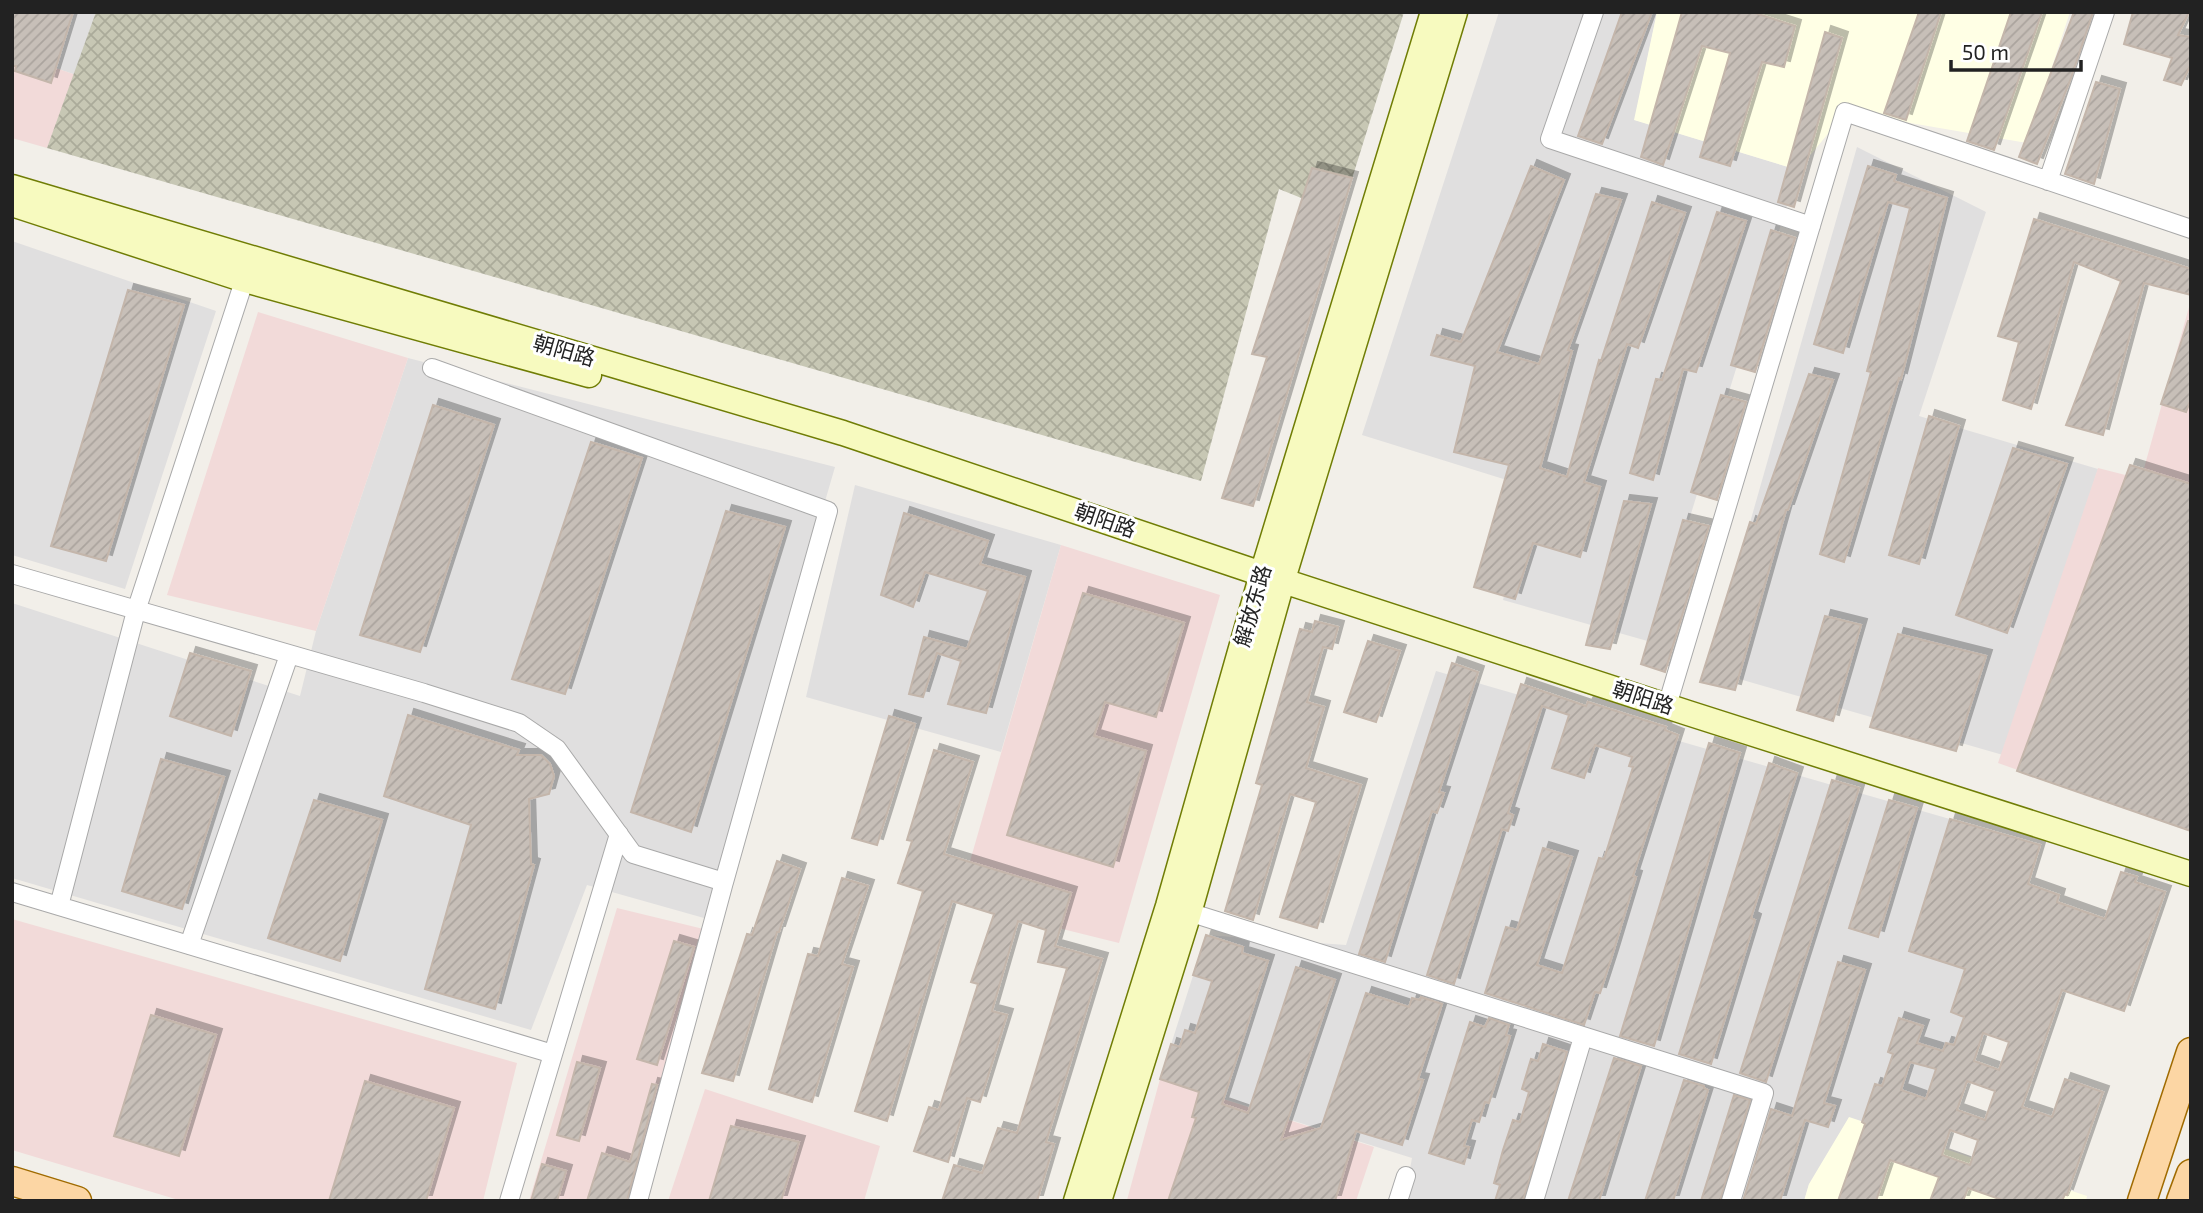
<svg xmlns="http://www.w3.org/2000/svg" width="2203" height="1213" font-family="'Exo 2','Noto Sans SC',sans-serif">
<defs>
<pattern id="construction-cross-hatch" width="8" height="8" patternUnits="userSpaceOnUse" patternTransform="scale(1.75)"><rect width="8" height="8" fill="#c7c7b4"/><path d="M0 0l8 8M0 8l8-8" fill="none" stroke="#abab9a"/></pattern>
<pattern id="building-hatch" width="6" height="6" patternUnits="userSpaceOnUse" patternTransform="scale(1.75)"><rect width="6" height="6" fill="#c7bfb8"/><path d="M-1 1l2-2M0 6l6-6M5 7l2-2" fill="none" stroke="#aba49e"/></pattern>
<filter id="shadow"><feDropShadow dx="6" dy="-6" stdDeviation="0" flood-color="#0004"/></filter>
</defs>
<rect width="100%" height="100%" fill="#f2efe9"/>
<path fill="#e0dfdf" d="M12,12H96L76,75L12,53Z
M1499,12H1657L1635,120L1798,170L1651,642L1503,600L1529,487L1362,435Z
M1857,147L1986,212L1919,416L2098,469L2003,755L1708,670Z
M12,241L216,311L125,589L12,555Z
M408,358L835,467L704,918L587,885L531,1030L12,878V603L300,696L316,631Z
M855,485L1061,545L1001,752L806,697Z
M1436,671L2040,845L1944,1149L1809,1184L1804,1201H1404L1412,1158L1160,1079L1206,935L1346,945Z"/>
<path fill="#f2dad9" d="M12,53L76,75L47,148L12,138Z
M2191,300V827L2189,830L1998,763L2098,468L2141,479Z
M258,312L408,358L316,631L167,595Z
M1061,545L1220,595L1119,943L958,903Z
M617,908L720,933L645,1201H529Z
M12,919L517,1063L483,1201H182L12,1150Z
M1160,1079L1374,1147L1356,1201L1127,1200Z
M705,1089L880,1146L864,1201H668Z"/>
<path fill="#ffffe5" d="M1657,12H2070L2027,143L1846,112L1798,170L1634,120Z
M1849,1117L2087,1196L2086,1201H1804L1809,1184Z"/>
<path fill="url(#construction-cross-hatch)" d="M96,12H1404L1341,214L1279,189L1201,481L47,148Z"/>
<path fill="url(#building-hatch)" stroke="#c4b6ab" stroke-width="2" fill-rule="evenodd" filter="url(#shadow)" d="M12,12H73L51,83L15,71L16,66H12Z
M1622,12H1652L1602,144L1578,136Z
M1682,12H1752L1795,26L1784,67L1762,62L1730,166L1700,157L1730,53L1702,46L1663,165L1641,157Z
M1919,12H1941L1906,120L1884,113Z
M2011,12H2042L1994,150L1967,141Z
M2074,12H2093L2071,78L2037,164L2019,157Z
M2133,12H2189L2178,35L2191,37V64L2181,85L2164,80L2172,58L2124,44Z
M1825,32L1842,38L1794,207L1778,202Z
M2096,82L2120,89L2094,184L2065,174Z
M1531,166L1564,180L1497,352L1539,364L1596,194L1621,200L1568,350L1572,351L1540,468L1567,477L1599,360L1601,361L1652,202L1685,213L1638,348L1627,344L1584,482L1600,487L1580,557L1533,543L1515,599L1474,587L1509,465L1454,452L1475,366L1431,355L1437,335L1461,342Z
M1868,166L1896,175L1894,181L1947,198L1901,379L1899,378L1844,562L1820,554L1871,372L1867,371L1910,208L1888,202L1843,353L1814,344Z
M1312,168L1352,178L1253,506L1222,498L1267,357L1252,354Z
M1717,212L1746,221L1696,372L1683,369L1653,480L1630,473L1656,379L1662,380Z
M2034,219L2191,269V295L2144,283L2103,435L2066,425L2121,281L2074,262L2031,409L2003,400L2019,342L1998,336Z
M1771,230L1795,238L1755,372L1731,365Z
M128,290L184,305L106,561L51,546Z
M2188,321H2191V399L2186,412L2161,404Z
M1809,374L1833,380L1788,510H1786L1735,690L1700,682L1750,522L1756,524Z
M1721,395L1746,402L1717,500L1691,492Z
M433,405L494,425L420,652L360,635Z
M1929,416L1959,426L1919,564L1889,555Z
M591,442L642,458L565,694L512,679Z
M2013,448L2067,464L2007,633L1956,615Z
M2130,465L2191,484V831L2017,771Z
M1624,501L1651,504L1610,649L1586,645Z
M726,511L785,527L691,832L631,812Z
M904,513L988,541L980,564L1025,577L986,713L948,704L961,661L937,653L923,697L909,694L924,637L967,649L988,591L925,572L913,607L881,595Z
M1683,520L1709,526L1665,672L1641,664Z
M1083,593L1184,623L1156,717L1105,702L1094,736L1146,751L1113,867L1007,835Z
M1825,616L1861,625L1833,721L1797,710Z
M1315,621L1338,627L1332,649L1323,647L1307,702L1324,707L1306,768L1361,785L1317,928L1280,917L1316,802L1290,794L1253,920L1225,911L1262,785L1256,783L1300,629L1312,632Z
M1898,634L1986,656L1956,751L1870,727Z
M1368,641L1400,651L1376,722L1344,712Z
M190,653L251,671L231,736L170,716Z
M1452,663L1478,672L1439,792L1444,793L1437,813L1432,811L1385,962L1359,954Z
M1521,684L1586,706L1588,702L1666,727L1665,730L1678,735L1633,876L1636,877L1612,956L1600,993L1595,992L1584,1025L1485,993L1506,927L1517,930L1543,848L1572,857L1537,965L1562,973L1599,858L1604,859L1633,767L1629,766L1632,757L1595,745L1584,778L1552,768L1569,715L1542,706L1508,813L1513,815L1508,831L1502,829L1454,984L1427,975Z
M408,715L519,750L517,755H541L550,764L554,776L549,794L529,799L531,864L534,865L495,1009L425,989L471,825L384,796Z
M889,716L915,724L877,845L852,838Z
M1709,743L1740,753L1654,1046L1620,1036Z
M934,750L973,762L944,854L1071,893L1055,946L1102,959L1046,1142L1054,1144L1037,1201H942L954,1165L982,1173L998,1128L1017,1133L1067,968L1038,962L1046,930L1018,921L992,1011L1007,1015L980,1102L967,1098L948,1162L914,1151L929,1107L939,1110L978,984L971,982L994,914L952,901L887,1121L855,1111L923,891L898,883L912,841L907,840Z
M161,759L224,777L182,909L122,891Z
M1769,763L1797,773L1751,918L1755,920L1711,1064L1679,1054Z
M1832,780L1859,788L1766,1082L1740,1073Z
M314,800L382,820L340,961L268,938Z
M1889,800L1917,808L1878,937L1849,928Z
M1950,819L2040,845L2028,884L2059,895L2057,902L2105,919L2121,872L2137,877L2135,882L2165,892L2124,1011L2062,990L2022,1107L2052,1117L2065,1079L2103,1092L2067,1195L2065,1194L2062,1201H2005L1968,1188L1963,1201H1930L1939,1177L1890,1160L1876,1201H1838L1865,1124L1862,1122L1875,1084L1882,1086L1893,1054L1888,1052L1899,1018L1923,1026L1917,1043L1943,1051L1946,1043L1954,1045L1964,1017L1951,1012L1965,969L1909,951ZM1983,1033L2009,1042L1999,1070L1974,1061ZM1910,1062L1936,1069L1926,1099L1901,1090ZM1967,1081L1995,1091L1985,1120L1957,1110ZM1950,1130L1978,1140L1970,1165L1942,1155Z
M777,861L800,869L779,932H777L733,1081L702,1073L747,934L752,935Z
M842,878L868,886L842,964L853,967L812,1102L769,1089L808,954L818,956Z
M1206,935L1243,947L1242,953L1268,961L1222,1104L1248,1113L1296,967L1335,980L1281,1140L1321,1128L1366,993L1409,1007L1412,998L1420,1000L1421,997L1442,1004L1418,1079L1423,1080L1402,1145L1356,1131L1335,1201H1168L1196,1118L1192,1117L1199,1092L1160,1079L1171,1044L1180,1047L1185,1030L1195,1033L1212,981L1193,975Z
M674,941L694,947L657,1065L637,1059Z
M1838,962L1865,970L1824,1103L1835,1106L1828,1127L1805,1120L1780,1201H1743L1771,1109L1792,1116Z
M151,1015L216,1035L179,1156L114,1136Z
M1489,1018L1509,1025L1506,1035L1510,1036L1489,1103L1485,1102L1479,1122L1472,1120L1464,1146L1469,1147L1464,1164L1429,1153L1470,1022L1485,1027Z
M1543,1044L1567,1052L1523,1201H1495L1500,1185L1494,1183L1503,1150L1513,1120L1520,1122L1529,1092L1522,1089L1531,1059L1538,1061Z
M1614,1058L1641,1066L1599,1201H1568Z
M577,1062L600,1068L579,1141L557,1135Z
M1684,1080L1704,1086V1088L1708,1090L1673,1201H1645Z
M365,1081L454,1108L426,1201H329Z
M652,1084L657,1085L627,1201H587L602,1153L630,1162Z
M1734,1095L1750,1100L1720,1201H1701Z
M731,1126L799,1142L781,1201H709Z
M542,1164L566,1171L557,1201H531Z"/>
<g fill="none" stroke-linecap="round" stroke-linejoin="round">
<g stroke="#a9a9a9" stroke-width="20">
<path id="street" d="M1594,12L1550,139L1811,226
M2048,181L2105,12
M12,574L424,693L519,723L557,749L633,854L724,882L828,511L432,368
M1667,706L1845,112L2191,229
M12,892L553,1054
M59,906L136,611L248,269
M1179,909L1764,1093L1731,1201
M189,945L289,655
M509,1201L619,834
M638,1201L724,882
M1398,1201L1406,1176
M1534,1201L1583,1037"/>
</g>
<g stroke="#707d05" stroke-width="27">
<path id="secondary" d="M12,187L843,433L1262,574L1688,713L2191,874
M12,204L245,280L589,375
M1076,1201L1168,906L1262,574L1433,12
M1099,1201L1189,913L1283,579L1455,12"/>
</g>
<g stroke="#a06b00" stroke-width="31">
<path id="primary" d="M12,1181L77,1201
M2142,1201L2191,1052
M2181,1201L2191,1174"/>
</g>
<use href="#street" stroke="#fff" stroke-width="18"/>
<use href="#secondary" stroke="#f7fabf" stroke-width="24"/>
<use href="#primary" stroke="#fcd6a4" stroke-width="28"/>
</g>
<g text-anchor="middle" stroke-width="6" stroke-linejoin="round" paint-order="stroke">
<g font-size="21" fill="#222" stroke="#fff">
<text transform="translate(564 351) rotate(16)" y="7">朝阳路</text>
<text transform="translate(1105 521) rotate(19)" y="7">朝阳路</text>
<text transform="translate(1253 606) rotate(-74)" y="7">解放东路</text>
<text transform="translate(1643 698) rotate(18)" y="7">朝阳路</text>
</g>
</g>
<rect width="2203" height="1213" fill="none" stroke="#222222" stroke-width="28"/>
<path d="M1951 60v10h130v-10" fill="none" stroke="#222222" stroke-width="3.5"/>
<text x="1962" y="60" font-size="21" fill="#222222" stroke="#ffffff" stroke-width="5" paint-order="stroke">50 m</text>
</svg>
